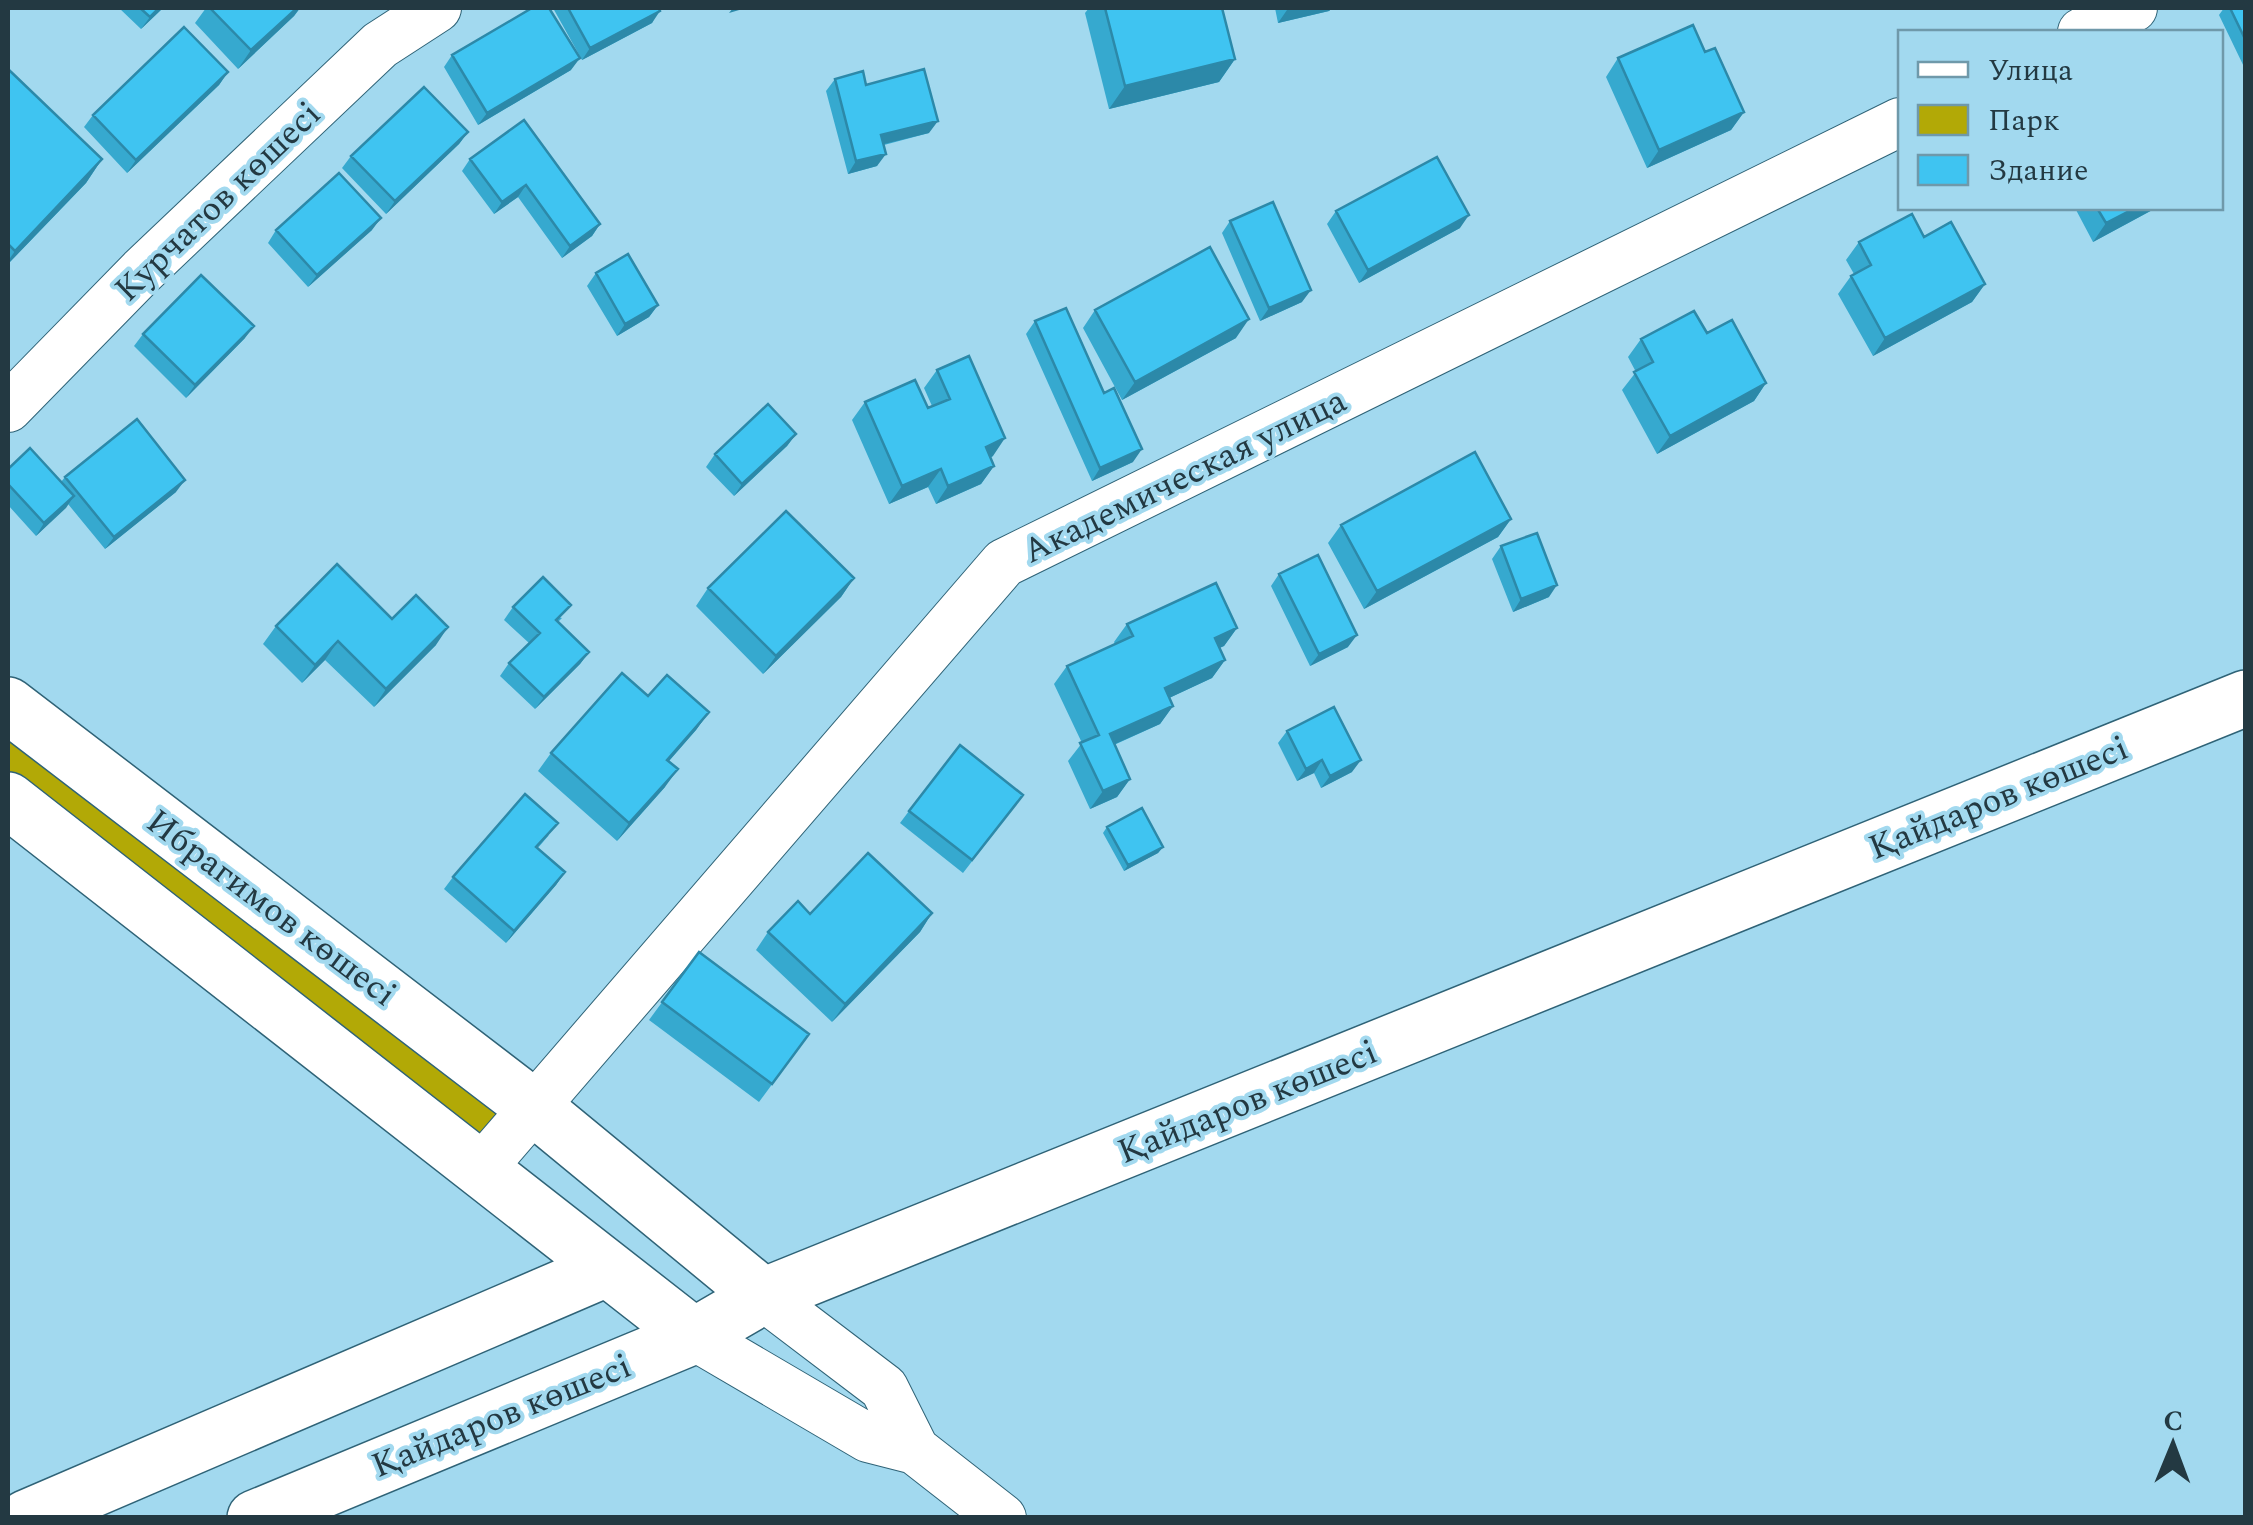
<svg xmlns="http://www.w3.org/2000/svg" width="2253" height="1525" font-family="Spectral,serif">
<rect width="100%" height="100%" fill="#a2d9ef"/>
<path fill="#b2a906" d="M8,713L530,1109L496,1150L8,787Z"/>
<g fill="none" stroke-linecap="round" stroke-linejoin="round">
<g stroke="#2f6377" stroke-width="50">
<path id="street" d="M2082,32L2133,8
M8,408L142,271L380,45L437,8
M479,1171L1004,563L1900,122
M763,1296L884,1388L915,1450
M694,1336L868,1438L915,1450L1002,1518"/>
</g>
<g stroke="#2f6377" stroke-width="58">
<path id="secondary" d="M8,705L536,1109L763,1296
M8,800L694,1336
M26,1518L606,1269
M255,1518L694,1336L763,1296L2246,698"/>
</g>
<use href="#street" stroke="#fff" stroke-width="48"/>
<use href="#secondary" stroke="#fff" stroke-width="55"/>
</g>
<path fill="#36a9cf" d="M119,8H163L141,29Z
M206,8H300L294,16L238,69L195,23Z
M553,8H659L652,23L582,60Z
M1089,8H1222L1235,59L1219,82L1109,109L1085,13Z
M1275,8H1332L1329,11L1278,23Z
M2224,8H2246V71L2219,15Z
M1705,52L1744,112L1731,130L1647,168L1606,77L1618,58Z
M452,55L571,70L478,125L444,67Z
M8,69L102,159L86,183L8,264Z
M228,72L219,85L127,173L84,127L93,115Z
M835,79L866,85L929,133L884,145L877,166L848,174L826,91Z
M524,120L600,224L592,236L562,258L518,197L494,214L462,171L470,159Z
M468,132L459,144L386,214L342,168L351,156Z
M2075,208H2156L2093,242Z
M1336,211L1460,228L1359,283L1327,224Z
M1230,221L1302,302L1260,321L1222,233Z
M276,230H372L308,287L268,243Z
M1924,237L1985,284L1972,302L1873,356L1838,294L1851,276L1854,274L1846,260L1859,242Z
M596,273L658,305L649,317L617,336L587,286Z
M1095,310L1236,338L1122,400L1083,328Z
M1035,321L1104,393L1133,462L1092,481L1026,334Z
M1707,333L1766,383L1754,401L1657,454L1622,390L1636,372L1628,357L1641,339Z
M143,334L245,338L186,398L134,346Z
M937,370L993,456L990,458L994,466L981,484L936,504L928,487L889,504L852,420L865,402L928,408L932,406L924,388Z
M796,434L787,446L734,496L706,467L715,454Z
M8,469L61,482L65,477L176,492L105,549L68,504L36,536L8,505Z
M1511,519L1498,537L1364,609L1328,543L1341,525Z
M1501,546L1549,597L1513,612L1492,559Z
M1279,574L1348,647L1310,666L1271,586Z
M854,578L841,597L763,674L696,606L708,588Z
M513,607L562,618L558,622L589,652L580,664L535,709L500,676L509,663L529,643L504,620Z
M392,619L436,645L374,707L325,660L302,683L263,644L276,626Z
M1127,624L1237,628L1224,646L1219,648L1225,660L1212,678L1169,698L1173,706L1160,724L1114,745L1130,779L1117,797L1090,809L1068,761L1082,743L1054,684L1067,666L1115,644L1114,642Z
M648,696L709,712L696,730L669,761L665,787L617,841L538,771L551,753Z
M1287,731L1352,772L1321,788L1314,773L1297,781L1278,743Z
M1014,807L963,873L900,823L909,811Z
M1107,827L1163,847L1158,853L1124,871L1103,833Z
M549,835L537,849L565,872L556,885L506,943L444,889L453,877Z
M932,913L920,932L832,1022L756,950L768,932L810,914Z
M699,952L809,1034L759,1102L649,1020Z"/>
<path fill="#2c89a9" d="M159,8H163L141,29L150,17Z
M297,8H300L294,16L238,69L251,50Z
M733,8H746L729,13Z
M1299,8H1332L1329,11L1278,23L1287,10Z
M660,11L652,23L582,60L590,48Z
M580,58L571,70L478,125L487,113Z
M1235,59L1219,82L1109,109L1125,86Z
M228,72L219,85L127,173L136,160Z
M1744,112L1731,130L1647,168L1659,150Z
M938,121L929,133L872,147L881,135Z
M468,132L459,144L386,214L395,201Z
M886,154L877,166L848,174L856,161Z
M102,159L86,183L8,264V261L15,251Z
M526,185L518,197L494,214L502,202Z
M2135,208H2156L2093,242L2106,223Z
M1469,215L1460,228L1359,283L1368,270Z
M381,218L372,230L308,287L317,275Z
M600,224L592,236L562,258L570,246Z
M1985,284L1972,302L1873,356L1885,338Z
M1311,290L1302,302L1260,321L1269,308Z
M658,305L649,317L617,336L625,324Z
M1249,319L1236,338L1122,400L1135,382Z
M254,326L245,338L186,398L195,385Z
M1766,383L1754,401L1657,454L1670,436Z
M796,434L787,446L734,496L742,484Z
M1005,438L993,456L973,466L986,447Z
M1142,449L1133,462L1092,481L1100,468Z
M994,466L981,484L936,504L948,486Z
M941,469L928,487L889,504L902,486Z
M185,480L176,492L105,549L114,537Z
M74,496L66,508L36,536L44,523Z
M1511,519L1498,537L1364,609L1377,591Z
M854,578L841,597L763,674L776,656Z
M1557,585L1549,597L1513,612L1521,599Z
M448,627L436,645L374,707L386,689Z
M1237,628L1224,646L1202,656L1215,638Z
M1357,635L1348,647L1310,666L1319,654Z
M338,641L325,660L302,683L315,665Z
M589,652L580,664L535,709L544,697Z
M1225,660L1212,678L1152,706L1165,688Z
M1173,706L1160,724L1097,752L1110,734Z
M709,712L696,730L654,778L667,760Z
M1322,760L1314,773L1297,781L1306,769Z
M1361,760L1352,772L1321,788L1330,776Z
M678,769L665,787L617,841L629,823Z
M1130,779L1117,797L1090,809L1103,791Z
M1163,847L1158,853L1124,871L1128,865Z
M565,872L556,885L506,943L514,931Z
M932,913L920,932L832,1022L845,1004Z"/>
<path fill="#3fc4f1" stroke="#2c89a9" stroke-width="2.5" d="M140,8H159L150,17Z
M210,8H297L251,50Z
M532,8H549L580,58L487,113L452,55Z
M568,8H659L660,11L590,48Z
M1105,8H1222L1235,59L1125,86Z
M2230,8H2246V41Z
M1693,25L1705,52L1715,48L1744,112L1659,150L1618,58Z
M184,27L228,72L136,160L93,115Z
M8,69L102,159L15,251L8,244Z
M924,69L938,121L881,135L886,154L856,161L835,79L863,71L866,85Z
M424,87L468,132L395,201L351,156Z
M524,120L600,224L570,246L526,185L502,202L470,159Z
M1437,157L1469,215L1368,270L1336,211Z
M339,173L381,218L317,275L276,230Z
M1273,202L1311,290L1269,308L1230,221Z
M2097,208H2135L2106,223Z
M1912,214L1924,237L1951,222L1985,284L1885,338L1851,276L1871,265L1859,242Z
M1210,247L1249,319L1135,382L1095,310Z
M628,254L658,305L625,324L596,273Z
M201,275L254,326L195,385L143,334Z
M1066,308L1104,393L1114,388L1142,449L1100,468L1035,321Z
M1694,311L1707,333L1732,320L1766,383L1670,436L1634,372L1653,362L1641,339Z
M969,356L1005,438L986,447L994,466L948,486L941,469L902,486L865,402L915,380L928,408L950,399L937,370Z
M768,404L796,434L742,484L715,454Z
M137,419L185,480L114,537L65,477Z
M30,448L74,496L44,523L8,484V469Z
M1475,452L1511,519L1377,591L1341,525Z
M786,511L854,578L776,656L708,588Z
M1537,533L1557,585L1521,599L1501,546Z
M1318,555L1357,635L1319,654L1279,574Z
M337,564L392,619L416,595L448,627L386,689L338,641L315,665L276,626Z
M543,577L571,605L556,620L589,652L544,697L509,663L540,633L513,607Z
M1216,583L1237,628L1215,638L1225,660L1165,688L1173,706L1110,734L1130,779L1103,791L1080,743L1099,735L1067,666L1133,636L1127,624Z
M622,673L648,696L667,675L709,712L667,760L678,769L629,823L551,753Z
M1334,707L1361,760L1330,776L1322,760L1306,769L1287,731Z
M960,745L1023,795L972,860L909,811Z
M525,794L558,823L536,847L565,872L514,931L453,877Z
M1142,808L1163,847L1128,865L1107,827Z
M868,853L932,913L845,1004L768,932L798,901L810,914Z
M699,952L809,1034L772,1084L662,1002Z"/>
<g text-anchor="middle" stroke-width="8" stroke-linejoin="round" paint-order="stroke">
<g font-size="35" fill="#233942" stroke="#a2d9ef">
<text transform="translate(217 201) rotate(-44)" y="12">Курчатов көшесі</text>
<text transform="translate(1184 475) rotate(-26)" y="12">Академическая улица</text>
<text transform="translate(1998 797) rotate(-22)" y="12">Қайдаров көшесі</text>
<text transform="translate(272 907) rotate(37)" y="12">Ибрагимов көшесі</text>
<text transform="translate(1247 1101) rotate(-22)" y="12">Қайдаров көшесі</text>
<text transform="translate(501 1415) rotate(-22)" y="12">Қайдаров көшесі</text>
</g>
</g>
<rect width="2253" height="1525" fill="none" stroke="#233942" stroke-width="20"/>
<rect x="1898" y="30" width="325" height="180" fill="#a2d9ef" stroke="#6f99aa" stroke-width="2.5"/>
<rect x="1918" y="62" width="50" height="15" fill="#ffffff" stroke="#6f99aa" stroke-width="2.5"/>
<text x="1988" y="80" font-size="30" fill="#233942">Улица</text>
<rect x="1918" y="105" width="50" height="30" fill="#b2a906" stroke="#6f99aa" stroke-width="2.5"/>
<text x="1988" y="130" font-size="30" fill="#233942">Парк</text>
<rect x="1918" y="155" width="50" height="30" fill="#3fc4f1" stroke="#6f99aa" stroke-width="2.5"/>
<text x="1988" y="180" font-size="30" fill="#233942">Здание</text>
<g transform="translate(2173 1445) rotate(1)" stroke="#a2d9ef" stroke-width="8" paint-order="stroke">
<path d="M0-8L18 38L0 25L-18 38Z" fill="#233942"/>
<text y="-15" font-size="28" font-weight="bold" text-anchor="middle" fill="#233942">С</text>
</g>
</svg>
